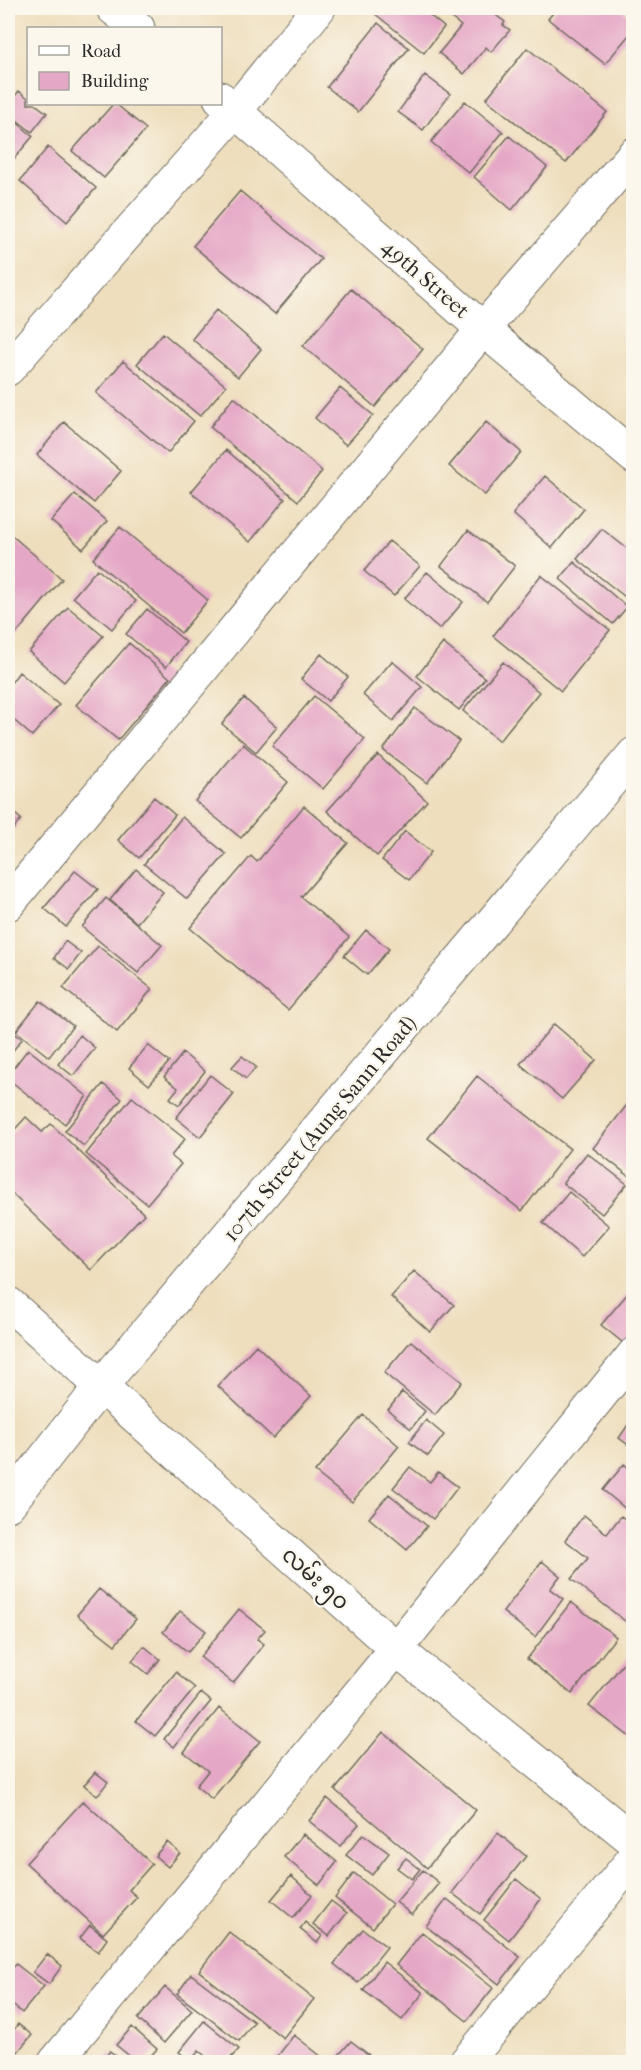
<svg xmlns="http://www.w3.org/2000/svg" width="641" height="2070" font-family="'IM FELL French Canon','Noto Sans Myanmar',serif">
<rect width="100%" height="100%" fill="#fbf7ec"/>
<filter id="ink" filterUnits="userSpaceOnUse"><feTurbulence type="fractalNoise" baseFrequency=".0167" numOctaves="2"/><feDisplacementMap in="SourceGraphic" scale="12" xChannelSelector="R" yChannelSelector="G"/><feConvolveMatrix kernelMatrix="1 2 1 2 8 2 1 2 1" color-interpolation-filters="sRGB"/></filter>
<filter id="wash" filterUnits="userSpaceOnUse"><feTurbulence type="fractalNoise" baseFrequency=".008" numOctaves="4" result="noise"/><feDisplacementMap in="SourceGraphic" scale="24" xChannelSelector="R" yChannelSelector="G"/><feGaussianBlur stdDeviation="1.35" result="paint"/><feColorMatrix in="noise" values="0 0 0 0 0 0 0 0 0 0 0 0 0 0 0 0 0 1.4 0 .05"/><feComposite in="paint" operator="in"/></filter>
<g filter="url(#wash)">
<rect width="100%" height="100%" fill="#eedebd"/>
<g id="blocks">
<path fill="#e5a7c6" d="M371,8H421L444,27L424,53L369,9Z
M457,8H486L505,22L503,25L510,30L491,52L486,47L464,74L439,53L461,26L450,17Z
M557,8H619L634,19V29L605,64L548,19Z
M378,23L409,48L358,112L327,87Z
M527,48L607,112L566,163L486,99Z
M425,75L450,94L423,130L398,112Z
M19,91L28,98V104H35L47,113L32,132L8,113V105Z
M465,101L503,132L469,173L431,142Z
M113,104H116L146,129L104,178L72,151Z
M8,115L33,136L8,166Z
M509,136L547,167L512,210L474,177Z
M48,147L96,188L67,222L20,181Z
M240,191L321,259L275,314L193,246Z
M351,289L423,349L375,407L303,346Z
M216,310L261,349L238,377L192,339Z
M163,333L226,386L200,416L137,364Z
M123,361L194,421L168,453L96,393Z
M340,388L373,415L346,445L315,418Z
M234,397L322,471L298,501L210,427Z
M64,422L121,471L94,503L37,455Z
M486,422L521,452L485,495L449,466Z
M226,450L285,499L250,542L191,492Z
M545,476L584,509L552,548L513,514Z
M75,494L107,521L83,549L51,521Z
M120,527L208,600L181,633L93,559Z
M602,529L634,554V594L629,600L577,559Z
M468,530L515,566L487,602L441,566Z
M8,532L62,579L10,641L8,640Z
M389,541L420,566L394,596L364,571Z
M574,562L627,607L613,624L560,579Z
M97,569L136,601L112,629L73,597Z
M427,572L463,602L440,629L404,599Z
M541,575L610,630L561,691L493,636Z
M68,607L103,636L64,682L29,652Z
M147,609L186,642L166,667L126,634Z
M129,643L170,678L118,740L76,705Z
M443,643L485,678L459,710L417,676Z
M321,654L348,677L328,701L301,679Z
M392,661L422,687L393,721L363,695Z
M503,662L539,692L499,741L463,711Z
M19,672L59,705L32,736L8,715V687Z
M314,696L365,739L323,789L272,746Z
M244,698L277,727L256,752L222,724Z
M415,708L459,741L427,783L383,750Z
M243,744L288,782L241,838L195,801Z
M378,755L427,801L377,856L327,811Z
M154,797L175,815L139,858L118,840Z
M304,806L348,843L301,897L349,937L288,1010L190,928L251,856L257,862Z
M8,808L21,819L8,836Z
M182,817L226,854L187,899L144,864Z
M405,831L431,852L409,880L382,860Z
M136,869L163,892L137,923L110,900Z
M75,871L98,889L66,927L44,908Z
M106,898L162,945L138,973L82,927Z
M366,930L389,949L367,975L344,956Z
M65,941L81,953L69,969L54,958Z
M98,946L152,989L117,1032L63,988Z
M40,1001L73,1026L49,1057L16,1031Z
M554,1024L596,1060L562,1099L520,1064Z
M8,1028L22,1039L8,1057Z
M80,1035L95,1048L73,1076L58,1064Z
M148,1045L169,1062L149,1085L129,1068Z
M28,1049L87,1096L65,1124L8,1079V1075Z
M183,1053L205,1071L179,1105L170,1098L178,1088L164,1077Z
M242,1056L256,1067L246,1079L232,1067Z
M210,1075L234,1094L200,1137L176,1118Z
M477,1076L570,1149L522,1211L428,1138Z
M103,1084L122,1099L84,1146L65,1131Z
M634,1096V1180L593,1148Z
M132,1097L185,1139L171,1156L181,1164L147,1204L86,1154Z
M26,1117L42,1132L51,1124L144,1214L91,1270L8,1190V1137Z
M587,1153L627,1184L602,1214L563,1183Z
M569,1192L609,1226L582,1257L543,1223Z
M414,1271L454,1305L430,1332L391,1297Z
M634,1286V1348L632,1350L601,1325Z
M411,1341L462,1382L435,1415L384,1373Z
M256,1345L311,1396L273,1438L218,1386Z
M402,1392L425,1411L411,1429L388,1410Z
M363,1415L399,1446L352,1502L315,1472Z
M426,1420L444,1435L428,1456L409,1442Z
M630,1422L634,1424V1449L619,1438Z
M624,1464L634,1472V1502L627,1510L603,1490Z
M410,1467L430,1482L438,1472L458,1487L433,1519L393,1488Z
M389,1494L427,1526L407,1550L369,1518Z
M584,1515L607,1534L621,1516L634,1526V1628L571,1579L588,1558L565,1540Z
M542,1561L560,1576L550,1589L563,1599L535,1637L503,1612Z
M99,1589L136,1619L115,1645L77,1615Z
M571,1602L616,1637L572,1694L527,1659Z
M239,1609L265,1630L257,1639L264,1644L233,1683L200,1657Z
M180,1611L206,1631L188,1652L163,1632Z
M144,1646L160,1659L148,1674L132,1661Z
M634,1650V1740L589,1706Z
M176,1672L195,1688L155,1736L136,1721Z
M201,1693L211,1701L174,1747L164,1739Z
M219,1708L260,1741L212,1799L196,1786L208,1771L184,1752Z
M383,1732L476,1810L427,1868L335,1790Z
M95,1772L108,1782L97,1796L84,1785Z
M327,1798L359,1824L340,1846L309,1821Z
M83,1801L152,1864L129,1890L137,1897L103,1934L26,1863Z
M498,1833L526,1856L480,1914L452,1893Z
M303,1834L337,1862L319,1885L284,1857Z
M363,1834L389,1853L372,1875L346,1855Z
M167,1842L180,1853L168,1867L155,1856Z
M406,1858L420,1869L412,1879L397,1868Z
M423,1870L439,1883L412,1915L396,1902Z
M354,1873L392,1904L373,1928L335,1898Z
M291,1876L312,1895L293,1918L271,1900Z
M516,1879L541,1899L509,1940L484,1920Z
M447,1899L520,1957L499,1984L426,1926Z
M331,1901L347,1913L329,1936L313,1924Z
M305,1922L322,1936L317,1943L300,1929Z
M90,1925L107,1939L98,1952L80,1938Z
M363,1929L387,1947L358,1983L334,1964Z
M229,1932L314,1999L283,2038L199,1971Z
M422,1932L493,1988L467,2021L396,1965Z
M47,1954L62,1966L49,1984L33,1972Z
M384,1962L423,1993L402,2020L363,1990Z
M16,1964L44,1986L22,2013L8,2001V1974Z
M191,1974L254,2022L239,2041L177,1994Z
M165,1987L192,2010L164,2043L138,2019Z
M204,2021L239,2049L227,2062H213L199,2051L190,2061L179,2052Z
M18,2024L32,2035L11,2060L8,2057V2037Z
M132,2027L157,2049L145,2062H137L116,2045Z
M294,2035L322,2057L318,2062H273Z
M351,2041L378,2062H333Z
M110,2051L122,2061L121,2062H101Z"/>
</g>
</g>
<g filter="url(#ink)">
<use href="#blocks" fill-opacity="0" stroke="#6f6a5e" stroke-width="1.5"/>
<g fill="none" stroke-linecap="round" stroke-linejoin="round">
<g stroke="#6f6a5e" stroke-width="35">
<path id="street" d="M113,8L138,28
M220,98L483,329L634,457
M8,369L236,110L319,8
M8,904L483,329L634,154
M8,1303L396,1649L634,1841
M8,1505L101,1386L634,754
M55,2062L396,1649L634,1354
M466,2062L634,1858"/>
</g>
<use href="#street" stroke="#fff" stroke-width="33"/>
</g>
</g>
<g text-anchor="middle" stroke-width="4.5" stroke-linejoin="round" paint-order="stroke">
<g font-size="22" fill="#2b2b2b" stroke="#fbf7ec">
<text transform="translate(426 278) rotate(41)" y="8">49th Street</text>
<text transform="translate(319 1128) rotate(-50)" y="8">107th Street (Aung Sann Road)</text>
<text transform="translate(316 1578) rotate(42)" y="8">လမ်း ၅၀</text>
</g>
</g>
<rect width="641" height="2070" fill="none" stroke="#fbf7ec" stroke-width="30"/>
<rect x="27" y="27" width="195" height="78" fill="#fbf7ec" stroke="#a8a59f" stroke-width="1.5"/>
<rect x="39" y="46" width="30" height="9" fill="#ffffff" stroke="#a8a59f" stroke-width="1.5"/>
<text x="81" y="57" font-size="18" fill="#2b2b2b">Road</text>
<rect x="39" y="72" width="30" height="18" fill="#e5a7c6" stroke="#a8a59f" stroke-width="1.5"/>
<text x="81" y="87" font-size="18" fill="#2b2b2b">Building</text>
</svg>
